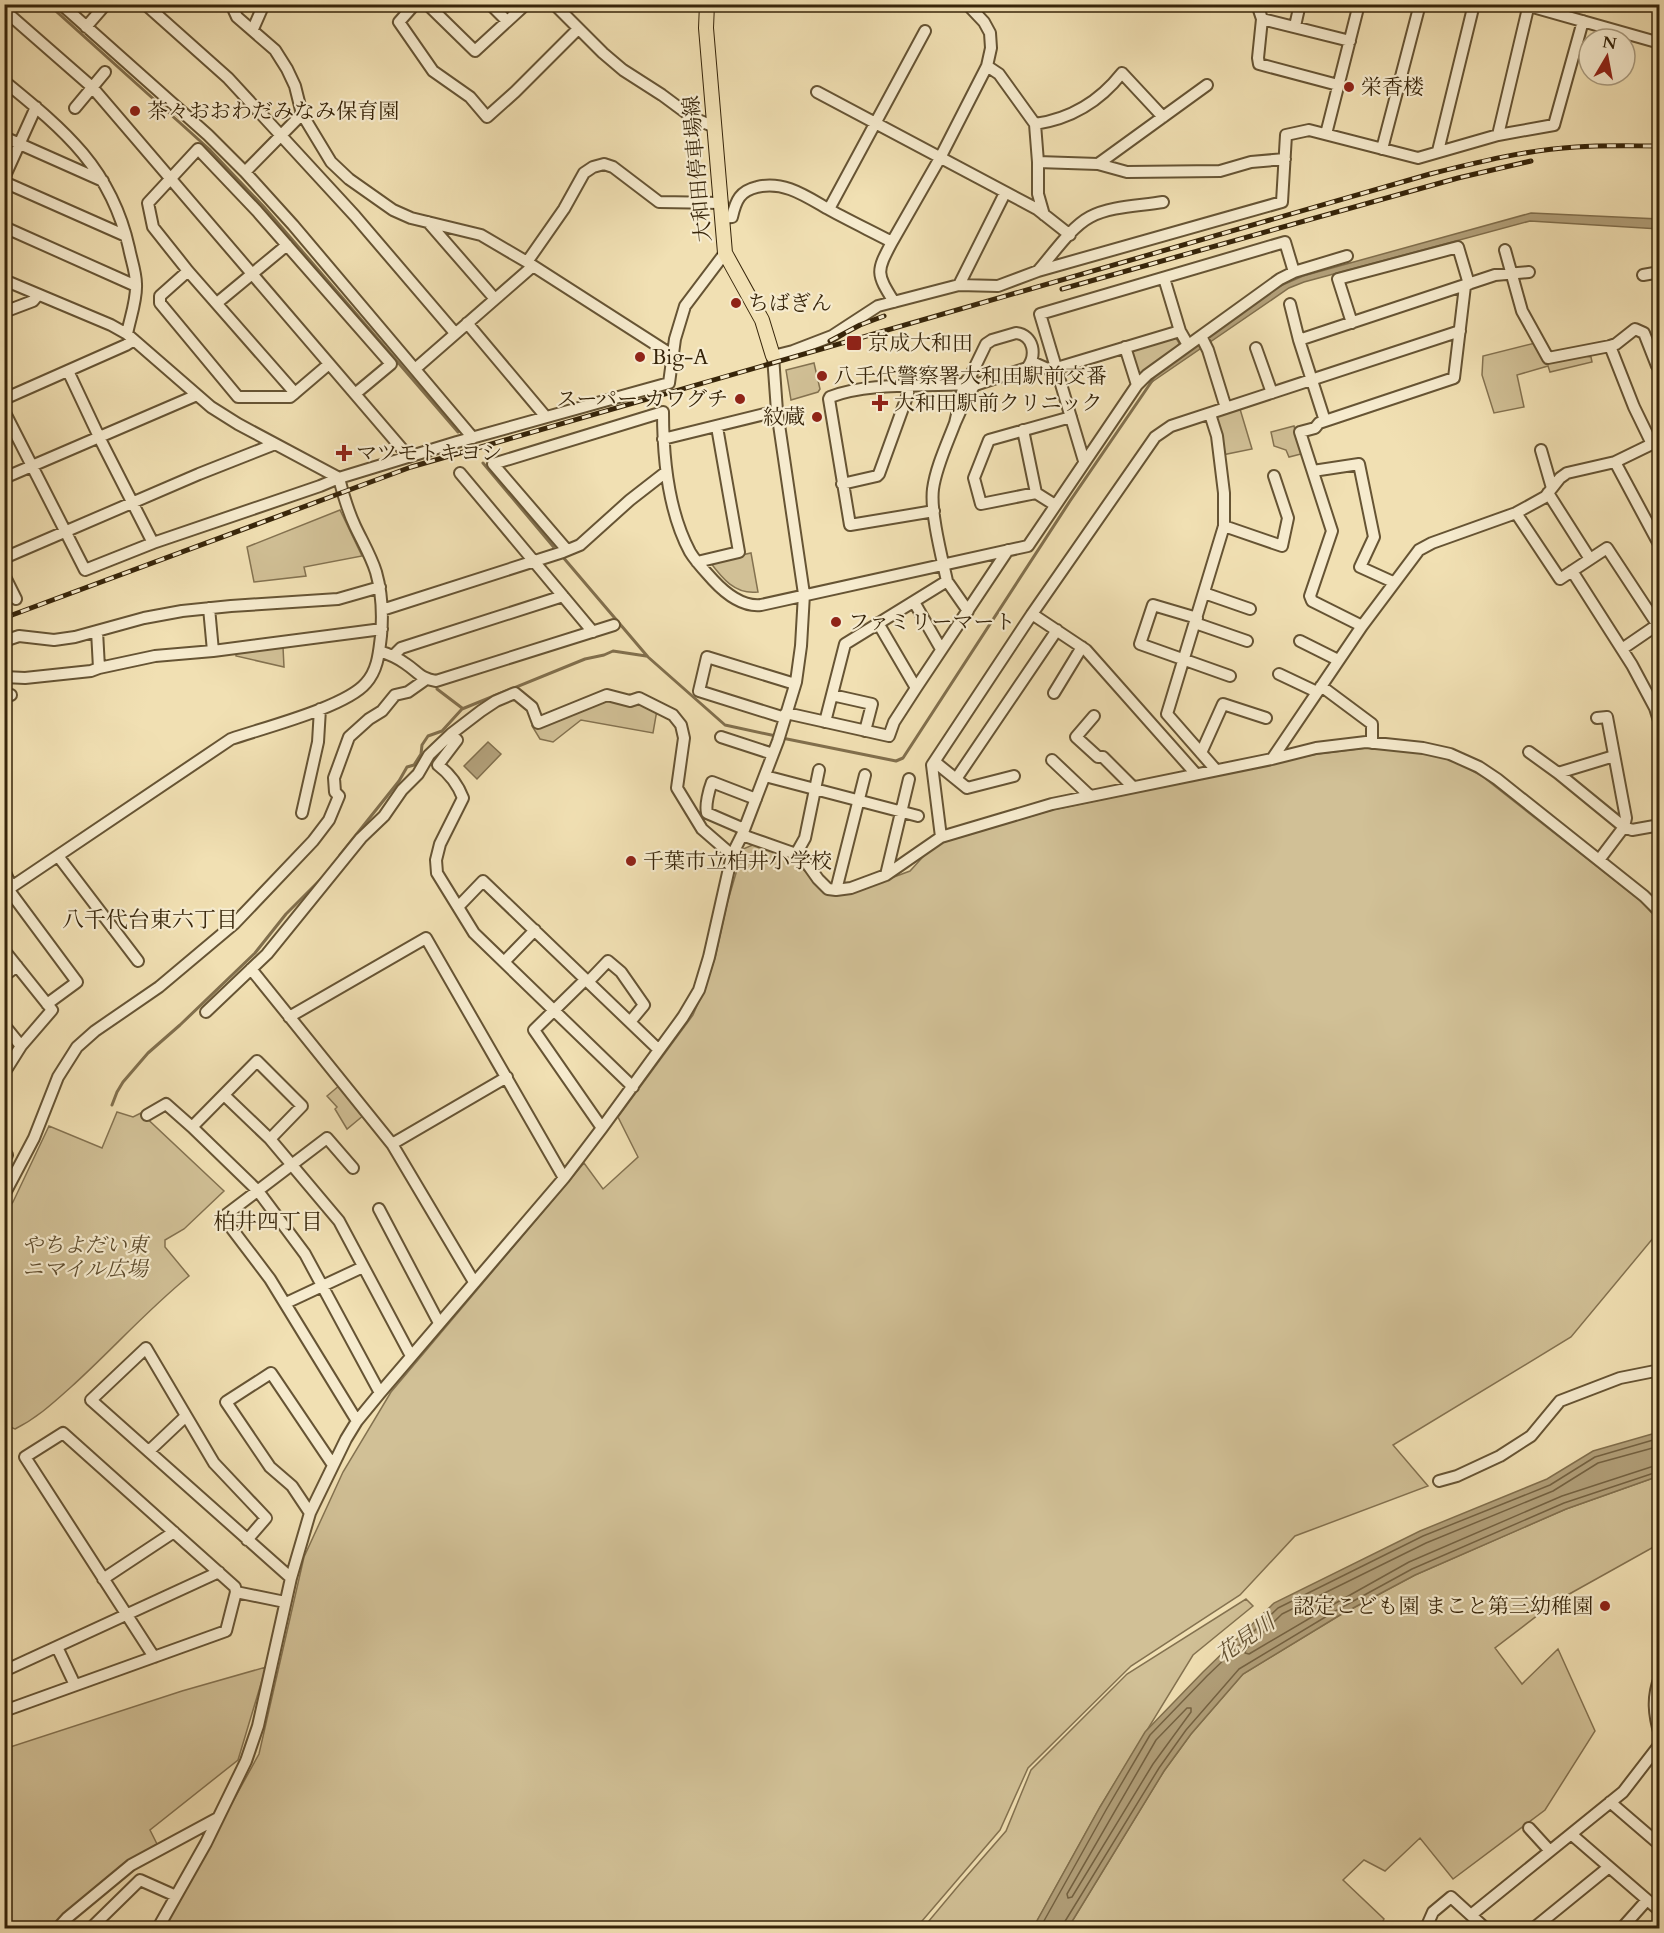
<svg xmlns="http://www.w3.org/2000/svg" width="1664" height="1933" font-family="Cardo,'Noto Serif JP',serif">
<rect width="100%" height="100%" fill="#f1e0b3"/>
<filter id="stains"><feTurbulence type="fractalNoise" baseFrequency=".00333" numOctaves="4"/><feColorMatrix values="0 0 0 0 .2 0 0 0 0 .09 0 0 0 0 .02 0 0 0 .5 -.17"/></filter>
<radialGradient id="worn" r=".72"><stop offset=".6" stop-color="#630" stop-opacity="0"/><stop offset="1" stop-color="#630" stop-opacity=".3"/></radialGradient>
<path fill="#d1c096" stroke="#847250" stroke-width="1.5" d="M1174,337L1176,338L1179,343L1178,346L1144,373L1137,376L1129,351Z
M1535,343L1547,362L1580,355L1591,357L1592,362L1550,372L1548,366L1517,375L1524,407L1494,413L1482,375L1483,356Z
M814,363L820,389L818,392L791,400L786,370Z
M1240,409L1252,449L1222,455L1215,420L1218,416Z
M1294,426L1301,454L1289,457L1286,450L1274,446L1271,432Z
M340,510L362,556L304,567L306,576L254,582L247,547Z
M751,553L758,592C735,595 722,578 710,562Z
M283,647L284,667L236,656V653Z
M608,698L637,701L657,710L653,733L581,720L553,742L540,739L532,726Z
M1366,748C1392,750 1420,750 1445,758C1459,762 1471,770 1483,777L1642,902L1659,921V1231L1571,1337L1393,1445L1428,1486L1295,1536L1240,1595L1131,1666L1028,1768L1000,1830L916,1928H163L259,1754L304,1557L343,1472L391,1392L584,1163L603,1189L638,1157L618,1117L693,1015L705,987L715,958L727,904L743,849L755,844L786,855L806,872L821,890L830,895L853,892L910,871L930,849L944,842L1052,810L1317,754Z
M340,1085L364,1115L347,1129L335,1109L337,1107L327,1096Z
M117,1112L133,1117L141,1113L224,1191L184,1229L165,1240V1247L189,1276C147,1310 111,1351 71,1387C52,1404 37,1418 15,1429L5,1425V1214L13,1202L49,1126L102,1148Z
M1659,1476V1544L1555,1602L1495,1648L1522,1684L1558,1649L1595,1731L1545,1810L1453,1879L1420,1838L1385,1871L1364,1860L1343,1880L1384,1919L1379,1928H1068L1164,1771L1191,1734L1243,1674L1340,1615L1415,1575L1566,1509Z
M1246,1599L1253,1606L1193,1655L1100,1807L1033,1928H923L959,1885L1006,1831L1031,1770L1127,1674Z
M266,1667L238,1760L150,1830L157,1844C119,1867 83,1894 54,1928H5L4,1749L182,1691Z"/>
<path fill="#b2a07a" stroke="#816f4d" stroke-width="1.5" d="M1531,213L1659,219V229L1530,221L1304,282L1289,288L1149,384L1159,372L1278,287L1303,276Z
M488,742L501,754L477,779L464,766Z
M1659,1432V1476L1566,1509L1415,1575L1340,1615L1243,1674L1191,1734L1164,1771L1068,1928H1033L1100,1807L1145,1732L1203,1672L1274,1603L1420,1531L1547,1479L1593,1451Z"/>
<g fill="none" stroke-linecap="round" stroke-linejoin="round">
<path stroke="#746242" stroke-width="1.5" d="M1660,1446L1598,1463L1553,1491L1426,1543L1282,1614L1246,1649L1245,1653L1249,1654L1334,1604L1409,1562L1562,1496L1660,1464
M1187,1708H1191V1712L1153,1764L1072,1897L1068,1898L1067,1894L1156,1740Z
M1040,1928L1106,1810L1150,1735L1207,1676L1278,1608L1423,1536L1550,1485L1595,1457L1660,1438
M1063,1928L1064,1923L1159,1768L1186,1730L1239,1669L1337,1610L1412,1569L1564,1503L1660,1471"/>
<path stroke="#816f4d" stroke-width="3" d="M48,4L209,149L264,207L458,432
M483,463L557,551
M562,556L648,657L725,725L776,736
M437,689L462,708
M782,738L896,761L903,758L1070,501L1152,381
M340,855L399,781L407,767L414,765L421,754L422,745L428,736L442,731L462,709L585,659L604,655L613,651L646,656
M112,1105L117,1092L123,1082L148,1053L180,1025L255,953L286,914L325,875"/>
<g stroke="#665434" stroke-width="14">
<path id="minor" d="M61,4L208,135L245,172L293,225L473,438
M145,4L228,78L355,216L455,333
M231,4L237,17L275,50L287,69L295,86L302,114L331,162L349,179L393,210L411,218L481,235L527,262L672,355
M415,4L399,22L433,71L470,97L487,117L515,92L578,29
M427,4L475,51L526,4
M490,4L507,21
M554,4L603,53L623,70L662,95L693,118L715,127
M1257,4L1262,19L1258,58L1259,64L1338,85
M1522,4L1660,43
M4,10L92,87L409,457
M1262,19L1350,41
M1295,26L1300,4
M86,27L106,4
M253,29L264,4
M987,66L999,74L1035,124L1038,162V194L1044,215
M4,81C64,130 111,168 129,248C131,259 136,272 136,284C137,300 130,318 127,334
M817,92L1037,209L1070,235
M75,108L105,72
M1035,124C1070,119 1100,101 1122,73L1163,117
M1326,134L1359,4
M1498,135L1529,4
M4,137L103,181
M1382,149L1420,4
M1438,151L1474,4
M1038,162L1098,164L1127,172L1220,171L1251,162L1285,159
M1098,164L1207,85
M245,172L302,114
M4,178L36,107
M4,182L126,236
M829,209L925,31
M722,218L732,217C736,200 740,191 757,187C784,180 807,197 830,210C850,221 871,231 892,242C876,272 876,273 894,302
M428,222L495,299
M4,227L136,286
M892,242L940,158L987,66L991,48L990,33L984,22L967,4
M1505,250L1522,311L1548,358L1610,346L1634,407L1652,444L1660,442
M527,262L564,209L584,173L593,167L604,164L613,167L659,202L722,203
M188,271L160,296V303L238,397H290L295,393
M1038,271C1053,254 1071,227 1090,217C1111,206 1140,206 1163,202
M1643,275L1660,272
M1164,278L1180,331L1188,345
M4,280L111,325L127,334L211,407L238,424L339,478C343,494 348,511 355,526C362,541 371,556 376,572C382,593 383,614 381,636C379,652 378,670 366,683C346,707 263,728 231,739L4,892
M959,285L1005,193
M217,303L287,245
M1290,304L1299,340L1325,421
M4,312L33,301L38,295
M467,323L546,417
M1352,323L1338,279L1458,247L1469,284
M1016,333C1034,335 1037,356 1027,368L975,385L968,394L955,423L964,384L971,375L986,344L992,340Z
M1201,336L1208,350L1226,408
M1299,340L1495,275L1529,272
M1610,346L1616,344L1635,329L1644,333L1657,366L1660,367
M1125,347L1137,385
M1256,348L1272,393
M1032,362L1050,370L1180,331
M329,364L295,393L188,271L153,227L148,203L198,149L257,211L391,364L355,394
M415,369L533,266
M68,371L101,441L153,543
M4,399L126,345L134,340
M4,411L85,570L153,543L320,486L339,478L457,442L669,383L675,339L685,306L725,253
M1210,414L1217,436L1224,493V526L1167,714L1216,770
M1023,430L1036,493
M663,439L777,411
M1541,450L1552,488
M1084,461L1040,314L1285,242L1294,272
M1615,462L1660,546
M1313,471L1359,464L1374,537L1360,567L1393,582
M460,473L593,632
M4,478L197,395
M842,484L877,476L879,474L908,394V387
M1548,493L1590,559
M1055,505L1036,493L981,504L974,478L989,440L1071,417
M934,511L850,525L829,399L830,397C869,382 922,387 964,384
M1516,513L1560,579L1607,548L1657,624
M1224,526L1282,546L1288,518L1274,476
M567,550L493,464L663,412C663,458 668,511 690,552C696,562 705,571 713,580C725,593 742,607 761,605L1028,546L1137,385L1147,375L1280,279L1294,272L1347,256
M4,558L199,474L275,444
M697,562L739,552L717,427
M1572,571L1632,665L1655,708L1660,724
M4,575L16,599
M947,581L968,611
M1204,593L1250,609
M914,602L941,649
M209,608L213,651
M382,610L563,552L580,545L630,500L666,472
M1032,614L1086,650L1196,774
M1197,618L1153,605L1140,644L1230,676
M878,623L916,688
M1195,623L1247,641
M1362,626L1312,601L1310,596L1332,531L1300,432L1315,428L1319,423L1454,378L1465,286
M97,631L99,668L155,656L213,651L382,629
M4,641L19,636L54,640L75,637L144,618L182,611L231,606L338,599L380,587
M1300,641L1338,660
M1622,649L1660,623
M379,651C389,654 398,658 406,664C418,672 421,679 436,681L614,625
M393,656L401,648L563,596
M1279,674L1317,692
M4,677L25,678L91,671L99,668
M1321,686L1372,724V743
M1054,693L1082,647
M4,695H11
M832,695L872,704L865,731
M786,713L889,736L894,722L916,688L1008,550
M1094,716L1076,737L1098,757H1103L1133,787
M785,718L699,691L707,657L795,684
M1597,718L1607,717L1626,818L1624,827L1599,860
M825,722L845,644L947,581C942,558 930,512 933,489C936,467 947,444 955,423
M451,734L457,740L438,765C450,774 458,785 463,798L440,844L436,860L437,873L474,933L633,1087
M721,737L773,754
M1529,752L1558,773L1624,827L1632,830L1660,825
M1201,753L1223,704L1266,718
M1272,759L1362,626L1419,550L1432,543L1516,513L1545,497L1560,478L1567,473L1615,462L1652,444
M1052,760L1090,796
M935,762L967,788L1014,776
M1558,773L1614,756
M765,776L918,816
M956,779L1057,630
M302,813L318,742L320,709
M744,829L707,813C705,805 709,790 712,782L756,799
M742,835L796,854L806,862L818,879L828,889L836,890L851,888L886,875L941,837L1052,804L1272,759L1316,748L1366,742L1423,748L1450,754L1479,767L1497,779L1644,896L1660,912
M941,837L932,765L1032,614L1155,437L1171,426L1460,331
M796,854L805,838L819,770
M58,856L138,961
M4,870L11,886
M886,875L909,779
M8,889L77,982L47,1004
M836,890L865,775
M458,907L483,881L659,1050
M4,950L52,1010L21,1046L4,1073
M504,962L535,930
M251,969L392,1144L474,1282
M4,976L17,966
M586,979L534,1030L602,1128
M588,982L608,961L621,972L644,1005L630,1022
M206,1012L267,954L361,838L384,816L402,790L418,774L429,755L451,734L481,711L496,701L515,693L532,707L538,723L607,695L630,701L639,698L673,715L681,725L684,738L677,788L702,829L732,855
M289,1017L426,938L564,1178
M4,1025L21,1046
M224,1095L270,1139L339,1221L411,1356
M147,1115L166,1104L192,1127L258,1191L305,1254L380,1393
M192,1127L257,1061L302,1106L270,1139
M392,1144L507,1077
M4,1151L7,1155
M353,1168L327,1138L223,1217L270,1279L357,1421
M4,1195L34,1138L58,1077L77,1047L95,1031L159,987L234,924L313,841L329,820L339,796L335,792L334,778L349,737L369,719L382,711L395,695L408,692L425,680
M379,1209L439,1323
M286,1303L363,1267
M149,1451L186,1416
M1439,1481L1457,1476L1500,1456L1531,1436L1560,1401L1620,1378L1660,1370
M310,1513L292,1486L270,1467L226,1402L271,1373L333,1465
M247,1540L266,1518L214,1463L146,1348L91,1400L291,1578
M103,1579L174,1532
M236,1592L285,1602
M57,1647L75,1685
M4,1671L219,1572
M1660,1677C1652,1697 1654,1715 1660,1735
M4,1711L226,1631L236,1592L235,1587L63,1433L25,1457L154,1657
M1610,1802L1660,1845
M1529,1828L1550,1851
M1571,1834L1660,1911
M1471,1915L1623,1792L1660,1744
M58,1928L67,1918L131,1865L218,1818
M91,1928L140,1880L176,1896
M158,1928L206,1843L246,1761L258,1726L291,1578L310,1513L346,1439L357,1421L380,1393L564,1178L602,1128L683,1017L699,990L709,957L732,855L742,835L778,741L796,682L801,646L804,594L777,411L773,356L793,351L832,336L878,306L959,285L998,286L1038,271L1282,202L1286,135L1309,130L1418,158L1498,135L1554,125L1583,21
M1426,1928L1433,1912L1451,1897L1485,1928
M1534,1928L1609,1867
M1622,1928L1647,1900"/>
</g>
<g stroke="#37250a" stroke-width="16">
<path id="major" d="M707,4L706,28L725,253L762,320L773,356"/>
</g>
<use href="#minor" stroke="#f6ebce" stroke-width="10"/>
<use href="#major" stroke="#f1e0b3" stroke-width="14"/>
<g stroke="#37250a" stroke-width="5">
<path id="rail" d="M1062,289L1458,178L1531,161
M830,341L860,325L884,316
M4,618L411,467L1430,174C1478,162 1526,150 1576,147C1604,145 1632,146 1660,146"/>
</g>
<use href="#rail" stroke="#f6ebce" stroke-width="3" stroke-dasharray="9" stroke-linecap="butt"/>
</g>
<g fill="#8f2418" stroke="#f6ebce" stroke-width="2">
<circle cx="1349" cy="87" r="6"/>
<circle cx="135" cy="111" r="6"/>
<circle cx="736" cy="303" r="6"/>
<rect x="846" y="335" width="16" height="16" rx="3"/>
<circle cx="640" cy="357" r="6"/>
<circle cx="822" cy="376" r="6"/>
<circle cx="740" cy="399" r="6"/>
<path d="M877 394h6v6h6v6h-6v6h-6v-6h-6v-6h6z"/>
<circle cx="817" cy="417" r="6"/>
<path d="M341 444h6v6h6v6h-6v6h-6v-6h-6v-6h6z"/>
<circle cx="836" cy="622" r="6"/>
<circle cx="631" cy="861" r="6"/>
<circle cx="1605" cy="1606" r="6"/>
</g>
<g text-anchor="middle" stroke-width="4.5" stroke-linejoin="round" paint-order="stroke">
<g font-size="21" fill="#37250a" stroke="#f6ebce" text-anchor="start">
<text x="1361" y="94">栄香楼</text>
<text x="147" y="118">茶々おおわだみなみ保育園</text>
<text x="748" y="310">ちばぎん</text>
<text x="868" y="350">京成大和田</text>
<text x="652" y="364">Big-A</text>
<text x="834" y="383">八千代警察署大和田駅前交番</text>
<text x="728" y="406" text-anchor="end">スーパー カワグチ</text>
<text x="894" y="410">大和田駅前クリニック</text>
<text x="805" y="424" text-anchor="end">紋蔵</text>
<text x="356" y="460">マツモトキヨシ</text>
<text x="848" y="629">ファミリーマート</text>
<text x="643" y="868">千葉市立柏井小学校</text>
<text x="1593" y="1613" text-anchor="end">認定こども園 まこと第三幼稚園</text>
</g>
<g font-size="21" fill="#37250a" stroke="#f6ebce">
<text transform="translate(697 169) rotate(-95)" y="7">大和田停車場線</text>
</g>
<g font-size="21" font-style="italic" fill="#5e4c2d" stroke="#f6ebce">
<text x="85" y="1252">やちよだい東<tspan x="85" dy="24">ニマイル広場</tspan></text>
</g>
<g font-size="22" fill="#37250a" stroke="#f6ebce">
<text x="150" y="927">八千代台東六丁目</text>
<text x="268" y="1229">柏井四丁目</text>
</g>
<g font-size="22" font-style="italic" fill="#625031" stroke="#f6ebce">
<text transform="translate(1245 1638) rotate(-35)" y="8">花見川</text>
</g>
</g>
<rect width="1664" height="1933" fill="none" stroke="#f1e0b3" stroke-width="24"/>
<rect x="6" y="6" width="1652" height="1921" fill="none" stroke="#37250a" stroke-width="3"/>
<rect x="12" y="12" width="1640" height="1909" fill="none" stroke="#37250a" stroke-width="1.5"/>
<g transform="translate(1607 57) rotate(10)"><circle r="28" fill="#f6ebce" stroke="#aa9c80" stroke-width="1.5"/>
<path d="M0-4.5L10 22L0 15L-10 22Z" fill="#8f2418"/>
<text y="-9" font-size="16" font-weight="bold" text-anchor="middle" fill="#37250a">N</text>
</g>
<rect width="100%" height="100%" filter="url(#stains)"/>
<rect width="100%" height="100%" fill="url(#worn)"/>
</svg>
